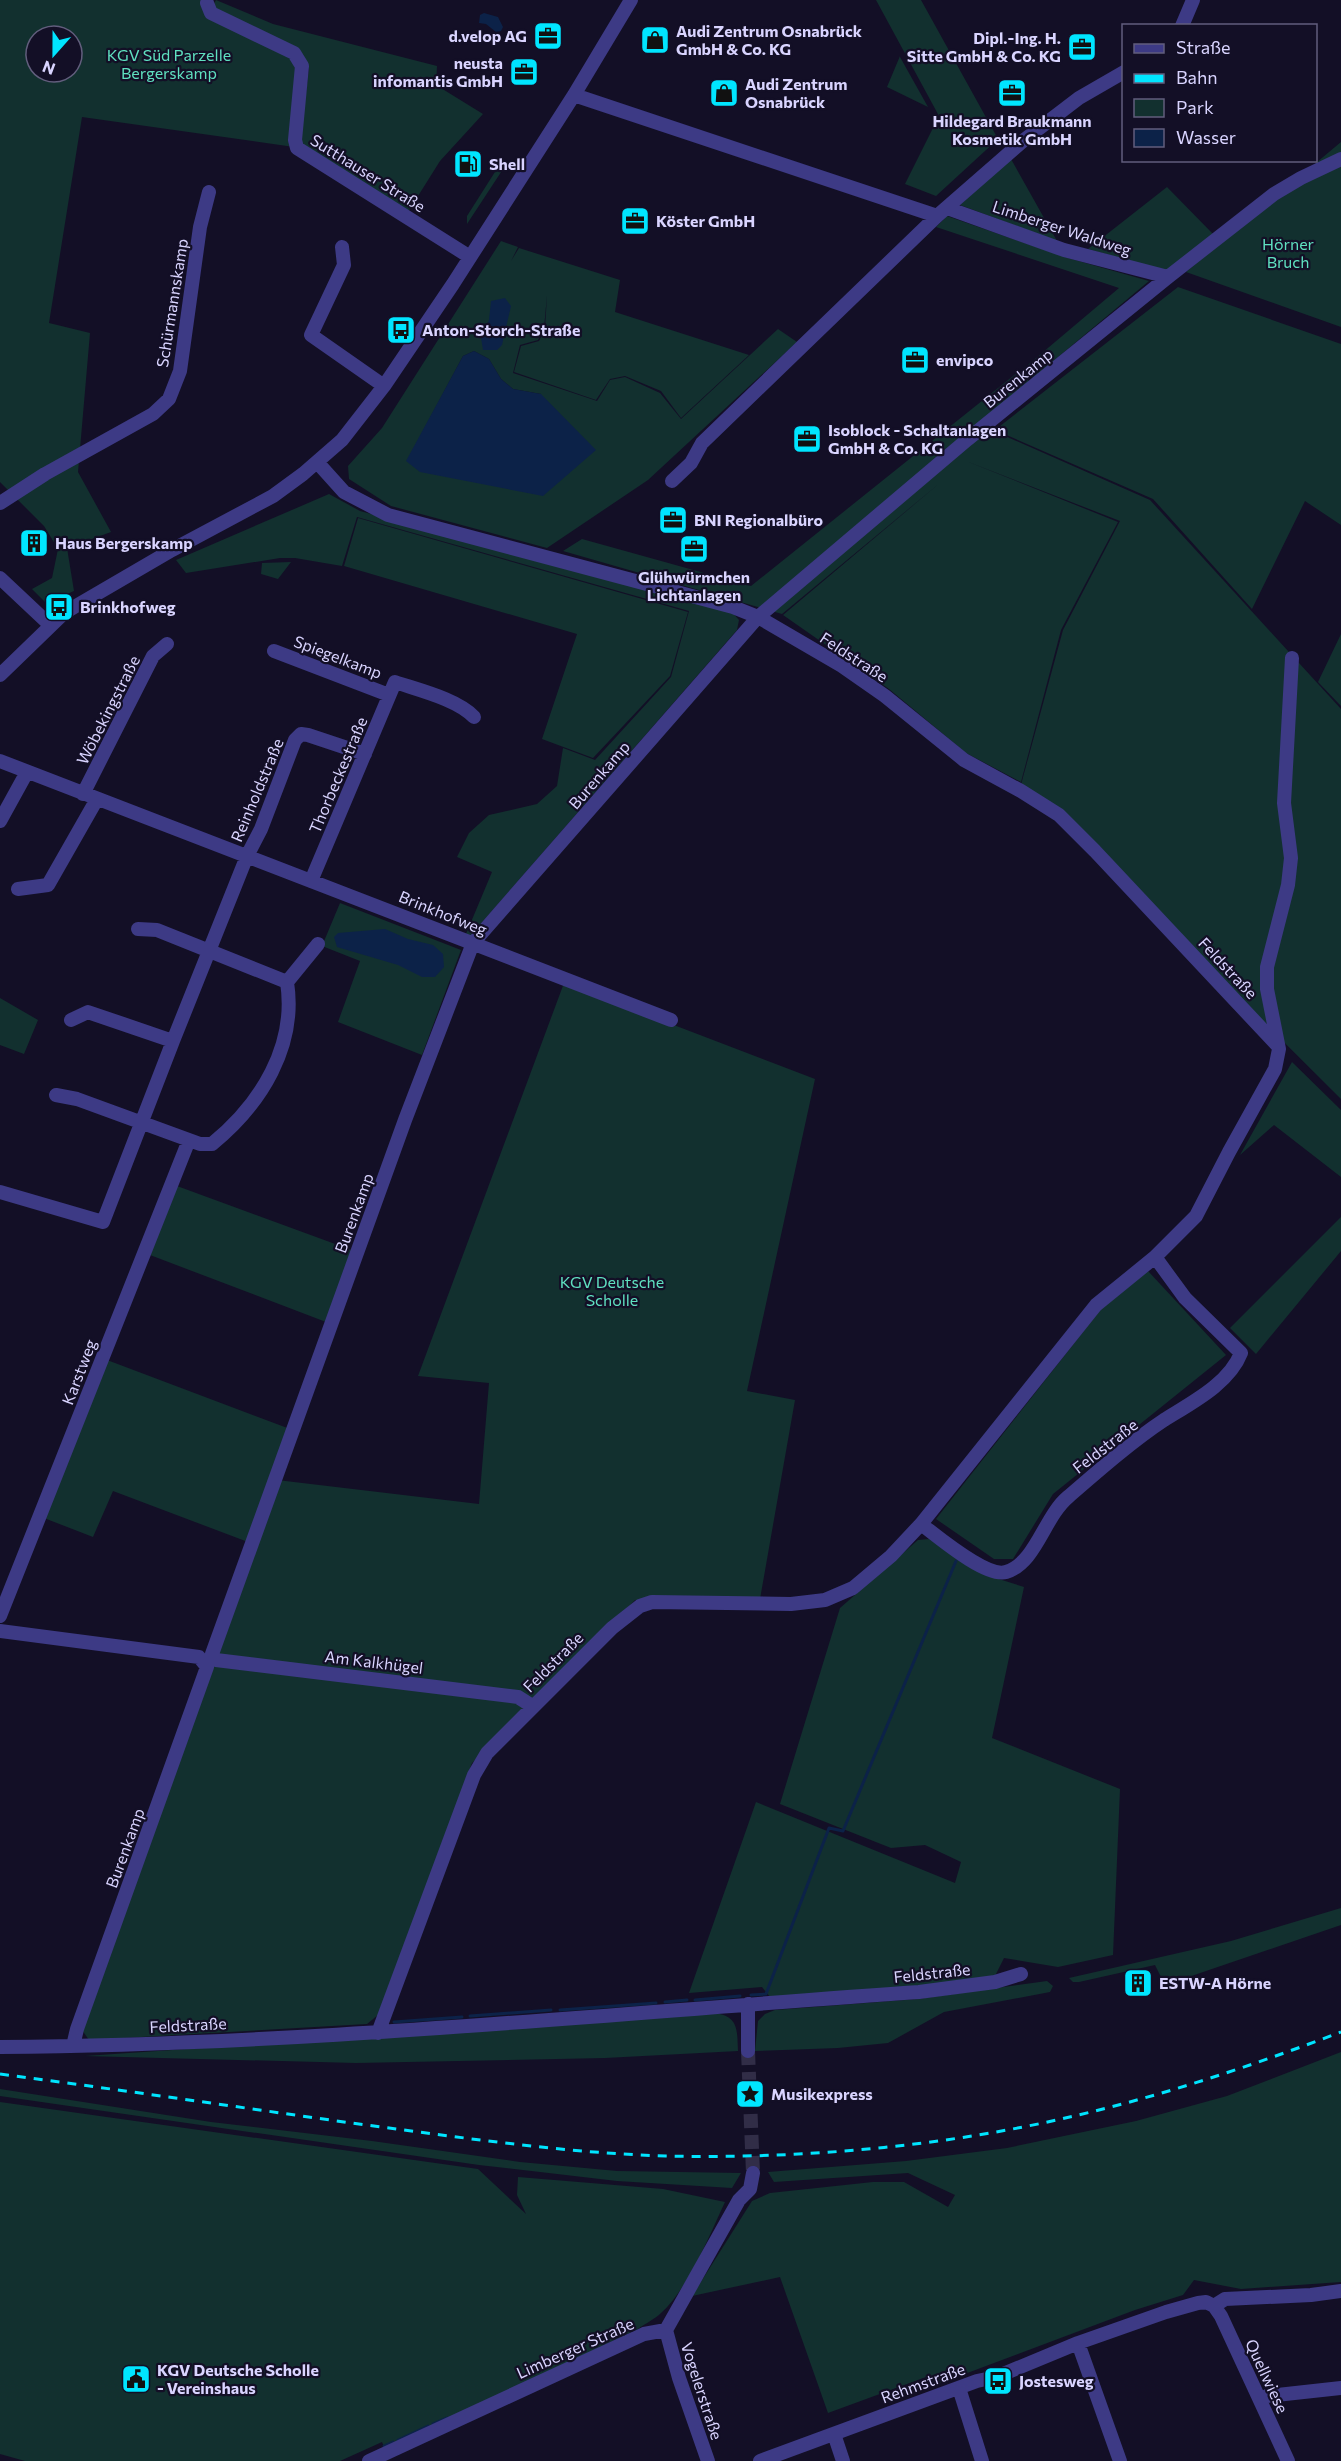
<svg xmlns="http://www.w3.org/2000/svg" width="1341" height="2461" font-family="Commissioner,sans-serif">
<rect width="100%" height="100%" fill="#130f26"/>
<path fill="#12302f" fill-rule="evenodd" d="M0,0H208L209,13L216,0L273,24L437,66L436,85L483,114L440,161L408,212L300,143L309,68L302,66L294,147L82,117L49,323L90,333L78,472L111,532L67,548L74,591L46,603L32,589L52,578L58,549L44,526L0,482ZM36,36H72V72H36Z
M876,0H921L998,139L936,196L905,184L939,116Z
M900,56V57L928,107L887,87Z
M1341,142V327L1186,272Z
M1011,159L1057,241L960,205Z
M505,162L507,163L467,224V216L500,164Z
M1167,187L1213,234L1167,271L1088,249Z
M947,216L1068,258L1149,281L1033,378L1023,369L1119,288L936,227Z
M501,241L518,247L511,261L519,248L620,280L615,312L749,355L681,418L661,391L625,376L610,379L596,400L514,372L521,346L539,341L545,329L547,295L544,328L538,340L520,345L513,373L597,401L610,380L625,377L660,393L681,419L778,329L797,342L648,480L547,548L391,506L349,479L348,466L382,428ZM474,351L489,359L501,379L513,389L541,394L407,461L463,356Z
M1178,287L1341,344V525L1305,501L1252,609L1153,499L995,430Z
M1018,372L1029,381L978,424L1150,500L1341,709V1099L1064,823L1019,792L1063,630L1120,521L966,461L1118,522L1061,630L1021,782L966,753L889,689L783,615L941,482L782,614L563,551L582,539L751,586Z
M329,494L360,511L732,612L739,620L737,630L470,936L466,934L492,872L457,857L469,833L489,815L537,804L557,786L563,748L595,760L671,677L689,611L357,517L342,566L295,558H280L186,573L176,560Z
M358,518L688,612L670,676L593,758L542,739L577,634L344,566Z
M291,562L278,579L261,574L262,563Z
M1341,634V706L1318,682Z
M340,903L461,950L422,1055L338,1022L360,961L322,946Z
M564,983L815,1079L747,1391L795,1400L760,1599L635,1600L521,1718L472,1763L378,2015L367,2024L89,2040L82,2030L248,1542L113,1491L93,1537L44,1518L107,1360L290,1429L326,1322L150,1255L177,1186L357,1252L277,1480L479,1504L489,1383L418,1376Z
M0,998L38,1020L24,1054L0,1045Z
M1292,1062L1341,1110V1177L1274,1125L1240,1155Z
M1341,1217V1251L1256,1354L1230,1328Z
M1148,1271L1226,1355L1053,1494L1013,1559H994L936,1519L1101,1309Z
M929,1539L989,1576L1024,1587L992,1738L1120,1789L1113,1955L1058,1967L1004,1958L994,1978L918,1988L770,1997L762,1987L689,1993L756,1802L955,1883L961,1862L925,1845L891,1848L780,1804L840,1608L918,1540Z
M1341,1908V1925L1165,1985L1155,1965L1079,1982H1073L1069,1978L1231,1941Z
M1047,1981L1053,1986L1050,1992L944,2012L888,2043L838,2048L755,2051L758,2021L765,2014L775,2010L918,1999Z
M714,2013C739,2016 737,2030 738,2051L605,2058L356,2063L85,2056Z
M1341,2052V2282L1241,2289L1194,2280L1183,2295L1135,2310L930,2387L926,2377L828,2413L780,2277L692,2296L752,2201L770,2193L873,2182H904L948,2207L955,2195L908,2173L774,2182L768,2172L906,2161L1007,2148L1136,2121L1227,2096Z
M0,2089L211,2122L372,2141L520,2162L617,2171L741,2173L732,2188L617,2181L479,2165L0,2096Z
M0,2102L478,2169L526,2214L517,2195L518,2177L663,2189L725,2202C710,2234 688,2289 661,2313C655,2319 646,2323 638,2329L385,2449L382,2442L340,2461H25L0,2454Z"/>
<path fill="#0c2248" d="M484,13L498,17L503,27L501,31L496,32L486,24L479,23L480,15Z
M505,298L511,306L502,345L497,350H483L481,338L489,320L491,301Z
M474,351L489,359L501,379L513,389L541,394L596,450L543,496L420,472L406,461L463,356Z
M385,929L408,939L433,945L443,954L444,967L435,977H422L398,965L337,947L334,937L338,933Z"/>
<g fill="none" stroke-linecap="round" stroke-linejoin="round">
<path stroke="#0c2248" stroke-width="3" d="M751,1995L766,1994L829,1828L843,1831L956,1561
M695,2000L740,1996
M665,2002L687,2000
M560,2010L656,2003
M470,2016L551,2010
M394,2022L462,2017
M433,2424L447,2418
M398,2440L428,2426
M384,2446L393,2442"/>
<path stroke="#312d47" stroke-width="14" stroke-dasharray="14 7" stroke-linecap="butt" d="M748,2051L753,2173"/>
<path stroke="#3d3a85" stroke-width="14" d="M207,3L211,13L294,53L302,66L295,140L297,148L470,257
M1182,26L1193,0
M574,95L937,216
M947,208L1064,250L1168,277
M342,247L344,265L311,335L384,386
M317,462L344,492L388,515L733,607L758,617L842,666L885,696L964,760L1021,791L1059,815L1095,851L1277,1045
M672,481L691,463L702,443L937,216L1024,140L1079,98L1124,72
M0,503L45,474L153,414L169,399L180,371L200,227L209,192
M0,578L50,625
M274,651L389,695
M0,675L64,613L172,550L273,496L303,474L342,440L384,386L453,284L574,95L631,0
M0,761L671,1020
M83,794L153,656L167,644
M0,821L27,772
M311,881L395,682C418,690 457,699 474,717
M18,889L48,885L97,799
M138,929L157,930L287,982
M173,1041L247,856L261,829L295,740L301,734L308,735L365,754
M56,1095L77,1099L200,1144H212C261,1104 297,1046 287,982L318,944
M0,1192L103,1222L173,1041L88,1012L71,1020
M921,1524C937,1536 986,1578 1006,1572C1036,1563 1044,1517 1068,1497C1098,1471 1131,1442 1164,1420C1191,1403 1229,1384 1241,1353L1185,1298L1155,1257
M0,1616L189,1140
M0,1631L199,1657L207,1667L77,2029L73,2046
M532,1706L518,1697L216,1660L212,1654L405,1120L473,943L758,617L968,439L1168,277L1274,194L1301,178L1341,159
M378,2033L474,1775L487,1753L612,1628L640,1606L652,1602L791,1604L825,1600L853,1588L891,1556L921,1524L1096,1305L1155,1257L1196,1216L1229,1152L1275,1069L1279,1049L1267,989V967L1288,885L1291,858L1284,803L1292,658
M0,2047C307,2045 613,2013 919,1992L995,1982L1021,1974
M748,2051V2004
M1214,2306L1221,2316L1288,2461
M1214,2306L1225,2299L1311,2295L1341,2291
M666,2330L679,2378L708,2461
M1078,2343L1120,2461
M959,2388L982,2461
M1260,2400L1267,2396L1341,2388
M834,2434L843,2461
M369,2461L644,2334L666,2330L739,2200L750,2189L753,2173
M760,2461L977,2381L996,2377L1078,2343L1166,2312L1198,2303L1206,2302L1214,2306"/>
<path stroke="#00e5ff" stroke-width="3" stroke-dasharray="9 8" stroke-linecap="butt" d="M0,2074C122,2090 244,2108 366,2125C466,2138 565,2153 666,2156C799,2159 943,2147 1074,2116C1165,2095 1254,2065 1341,2032"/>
</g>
<defs>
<g id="office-square" transform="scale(1.5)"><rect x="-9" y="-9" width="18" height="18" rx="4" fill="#00e5ff" stroke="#130f26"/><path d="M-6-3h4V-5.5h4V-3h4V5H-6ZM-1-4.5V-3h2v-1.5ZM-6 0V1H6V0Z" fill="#111"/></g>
<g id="shop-square" transform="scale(1.5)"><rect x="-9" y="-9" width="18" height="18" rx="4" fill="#00e5ff" stroke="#130f26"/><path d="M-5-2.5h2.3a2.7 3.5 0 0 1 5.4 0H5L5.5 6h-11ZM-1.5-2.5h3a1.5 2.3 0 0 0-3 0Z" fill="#111"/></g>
<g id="fuel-square" transform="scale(1.5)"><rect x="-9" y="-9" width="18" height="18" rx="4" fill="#00e5ff" stroke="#130f26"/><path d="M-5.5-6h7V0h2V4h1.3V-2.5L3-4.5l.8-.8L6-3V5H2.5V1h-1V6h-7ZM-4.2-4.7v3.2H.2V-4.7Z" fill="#111"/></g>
<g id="bus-square" transform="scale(1.5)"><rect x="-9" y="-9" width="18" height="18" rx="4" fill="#00e5ff" stroke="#130f26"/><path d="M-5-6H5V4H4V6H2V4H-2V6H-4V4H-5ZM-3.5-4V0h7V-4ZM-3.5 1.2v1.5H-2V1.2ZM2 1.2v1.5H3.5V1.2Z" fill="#111"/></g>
<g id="building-square" transform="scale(1.5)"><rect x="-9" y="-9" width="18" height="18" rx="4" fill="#00e5ff" stroke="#130f26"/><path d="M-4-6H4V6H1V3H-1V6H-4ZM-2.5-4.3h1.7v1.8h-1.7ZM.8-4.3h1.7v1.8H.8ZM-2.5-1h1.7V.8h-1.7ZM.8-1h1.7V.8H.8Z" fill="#111"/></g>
<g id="sight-square" transform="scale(1.5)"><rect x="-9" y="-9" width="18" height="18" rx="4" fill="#00e5ff" stroke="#130f26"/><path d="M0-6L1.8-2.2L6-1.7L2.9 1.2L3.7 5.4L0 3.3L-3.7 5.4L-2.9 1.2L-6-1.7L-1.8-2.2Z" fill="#111"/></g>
<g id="civic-square" transform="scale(1.5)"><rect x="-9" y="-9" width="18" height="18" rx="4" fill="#00e5ff" stroke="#130f26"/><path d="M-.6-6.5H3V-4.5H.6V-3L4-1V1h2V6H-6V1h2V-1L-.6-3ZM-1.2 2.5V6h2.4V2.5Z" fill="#111"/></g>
</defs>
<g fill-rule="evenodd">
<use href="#office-square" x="548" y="36"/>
<use href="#shop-square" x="655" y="40"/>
<use href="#office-square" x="1082" y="47"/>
<use href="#office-square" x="524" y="72"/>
<use href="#shop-square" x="724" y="93"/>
<use href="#office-square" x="1012" y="93"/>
<use href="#fuel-square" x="468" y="164"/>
<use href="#office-square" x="635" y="221"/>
<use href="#bus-square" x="401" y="330"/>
<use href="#office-square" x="915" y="360"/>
<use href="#office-square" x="807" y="439"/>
<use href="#office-square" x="673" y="520"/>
<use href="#building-square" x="34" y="543"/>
<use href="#office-square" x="694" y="549"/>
<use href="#bus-square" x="59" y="607"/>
<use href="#building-square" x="1138" y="1983"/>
<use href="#sight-square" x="750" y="2094"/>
<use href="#civic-square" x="136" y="2379"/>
<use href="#bus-square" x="998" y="2381"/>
</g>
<g text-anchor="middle" stroke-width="4.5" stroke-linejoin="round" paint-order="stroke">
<g font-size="16" font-weight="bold" fill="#d9d4ff" stroke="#130f26" text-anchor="start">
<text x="676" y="37">Audi Zentrum Osnabrück<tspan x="676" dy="18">GmbH &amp; Co. KG</tspan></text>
<text x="527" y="42" text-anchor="end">d.velop AG</text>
<text x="1061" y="44" text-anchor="end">Dipl.-Ing. H.<tspan x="1061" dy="18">Sitte GmbH &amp; Co. KG</tspan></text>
<text x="503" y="69" text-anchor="end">neusta<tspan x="503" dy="18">infomantis GmbH</tspan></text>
<text x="745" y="90">Audi Zentrum<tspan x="745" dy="18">Osnabrück</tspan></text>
<text x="1012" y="127" text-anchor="middle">Hildegard Braukmann<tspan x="1012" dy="18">Kosmetik GmbH</tspan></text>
<text x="489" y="170">Shell</text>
<text x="656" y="227">Köster GmbH</text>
<text x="422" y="336">Anton-Storch-Straße</text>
<text x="936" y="366">envipco</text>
<text x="828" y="436">Isoblock - Schaltanlagen<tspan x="828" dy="18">GmbH &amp; Co. KG</tspan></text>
<text x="694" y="526">BNI Regionalbüro</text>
<text x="55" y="549">Haus Bergerskamp</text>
<text x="694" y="583" text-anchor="middle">Glühwürmchen<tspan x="694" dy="18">Lichtanlagen</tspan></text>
<text x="80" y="613">Brinkhofweg</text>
<text x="1159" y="1989">ESTW-A Hörne</text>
<text x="771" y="2100">Musikexpress</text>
<text x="157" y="2376">KGV Deutsche Scholle<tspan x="157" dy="18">- Vereinshaus</tspan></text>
<text x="1019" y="2387">Jostesweg</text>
</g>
<g font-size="16" fill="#5fe0c0" stroke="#130f26">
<text x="169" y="61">KGV Süd Parzelle<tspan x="169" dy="18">Bergerskamp</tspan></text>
<text x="1288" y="250">Hörner<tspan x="1288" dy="18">Bruch</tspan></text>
<text x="612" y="1288">KGV Deutsche<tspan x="612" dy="18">Scholle</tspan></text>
</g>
<g font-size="16" fill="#d9d4ff" stroke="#130f26">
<text transform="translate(368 173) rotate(32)" y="6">Sutthauser Straße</text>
<text transform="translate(1062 228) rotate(18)" y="6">Limberger Waldweg</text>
<text transform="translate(172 303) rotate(-81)" y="6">Schürmannskamp</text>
<text transform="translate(1018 378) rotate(-39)" y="6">Burenkamp</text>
<text transform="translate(338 657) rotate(21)" y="6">Spiegelkamp</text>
<text transform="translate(854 657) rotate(33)" y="6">Feldstraße</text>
<text transform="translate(108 710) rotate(-63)" y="6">Wöbekingstraße</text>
<text transform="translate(338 775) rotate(-67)" y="6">Thorbeckestraße</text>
<text transform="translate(599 775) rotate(-49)" y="6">Burenkamp</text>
<text transform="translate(257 790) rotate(-67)" y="6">Reinholdstraße</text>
<text transform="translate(443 913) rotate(22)" y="6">Brinkhofweg</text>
<text transform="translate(1228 968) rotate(47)" y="6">Feldstraße</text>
<text transform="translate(354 1213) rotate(-70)" y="6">Burenkamp</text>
<text transform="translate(79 1372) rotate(-69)" y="6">Karstweg</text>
<text transform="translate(1105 1446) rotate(-38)" y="6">Feldstraße</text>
<text transform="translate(374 1662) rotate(7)" y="6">Am Kalkhügel</text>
<text transform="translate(553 1662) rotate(-45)" y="6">Feldstraße</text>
<text transform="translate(125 1848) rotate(-70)" y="6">Burenkamp</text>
<text transform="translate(932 1973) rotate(-6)" y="6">Feldstraße</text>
<text transform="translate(188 2025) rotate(-3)" y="6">Feldstraße</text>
<text transform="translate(575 2348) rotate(-24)" y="6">Limberger Straße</text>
<text transform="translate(1267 2376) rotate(65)" y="6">Quellwiese</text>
<text transform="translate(923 2383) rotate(-20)" y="6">Rehmstraße</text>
<text transform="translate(702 2391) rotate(72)" y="6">Vogelerstraße</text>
</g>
</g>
<rect x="1122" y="24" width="195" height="138" fill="#130f26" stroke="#625e7d" stroke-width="1.5"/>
<rect x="1134" y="44" width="30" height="9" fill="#3d3a85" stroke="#625e7d" stroke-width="1.5"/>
<text x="1176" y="54" font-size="18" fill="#d9d4ff">Straße</text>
<rect x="1134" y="74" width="30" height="9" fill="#00e5ff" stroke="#625e7d" stroke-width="1.5"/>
<text x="1176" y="84" font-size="18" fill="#d9d4ff">Bahn</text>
<rect x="1134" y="99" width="30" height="18" fill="#12302f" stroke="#625e7d" stroke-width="1.5"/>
<text x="1176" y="114" font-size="18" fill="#d9d4ff">Park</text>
<rect x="1134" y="129" width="30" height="18" fill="#0c2248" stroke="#625e7d" stroke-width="1.5"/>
<text x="1176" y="144" font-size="18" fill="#d9d4ff">Wasser</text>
<g transform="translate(54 54) rotate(201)"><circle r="28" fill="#130f26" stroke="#625e7d" stroke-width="1.5"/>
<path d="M0-4.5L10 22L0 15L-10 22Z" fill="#00e5ff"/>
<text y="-9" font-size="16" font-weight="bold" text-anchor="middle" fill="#d9d4ff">N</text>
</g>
</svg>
